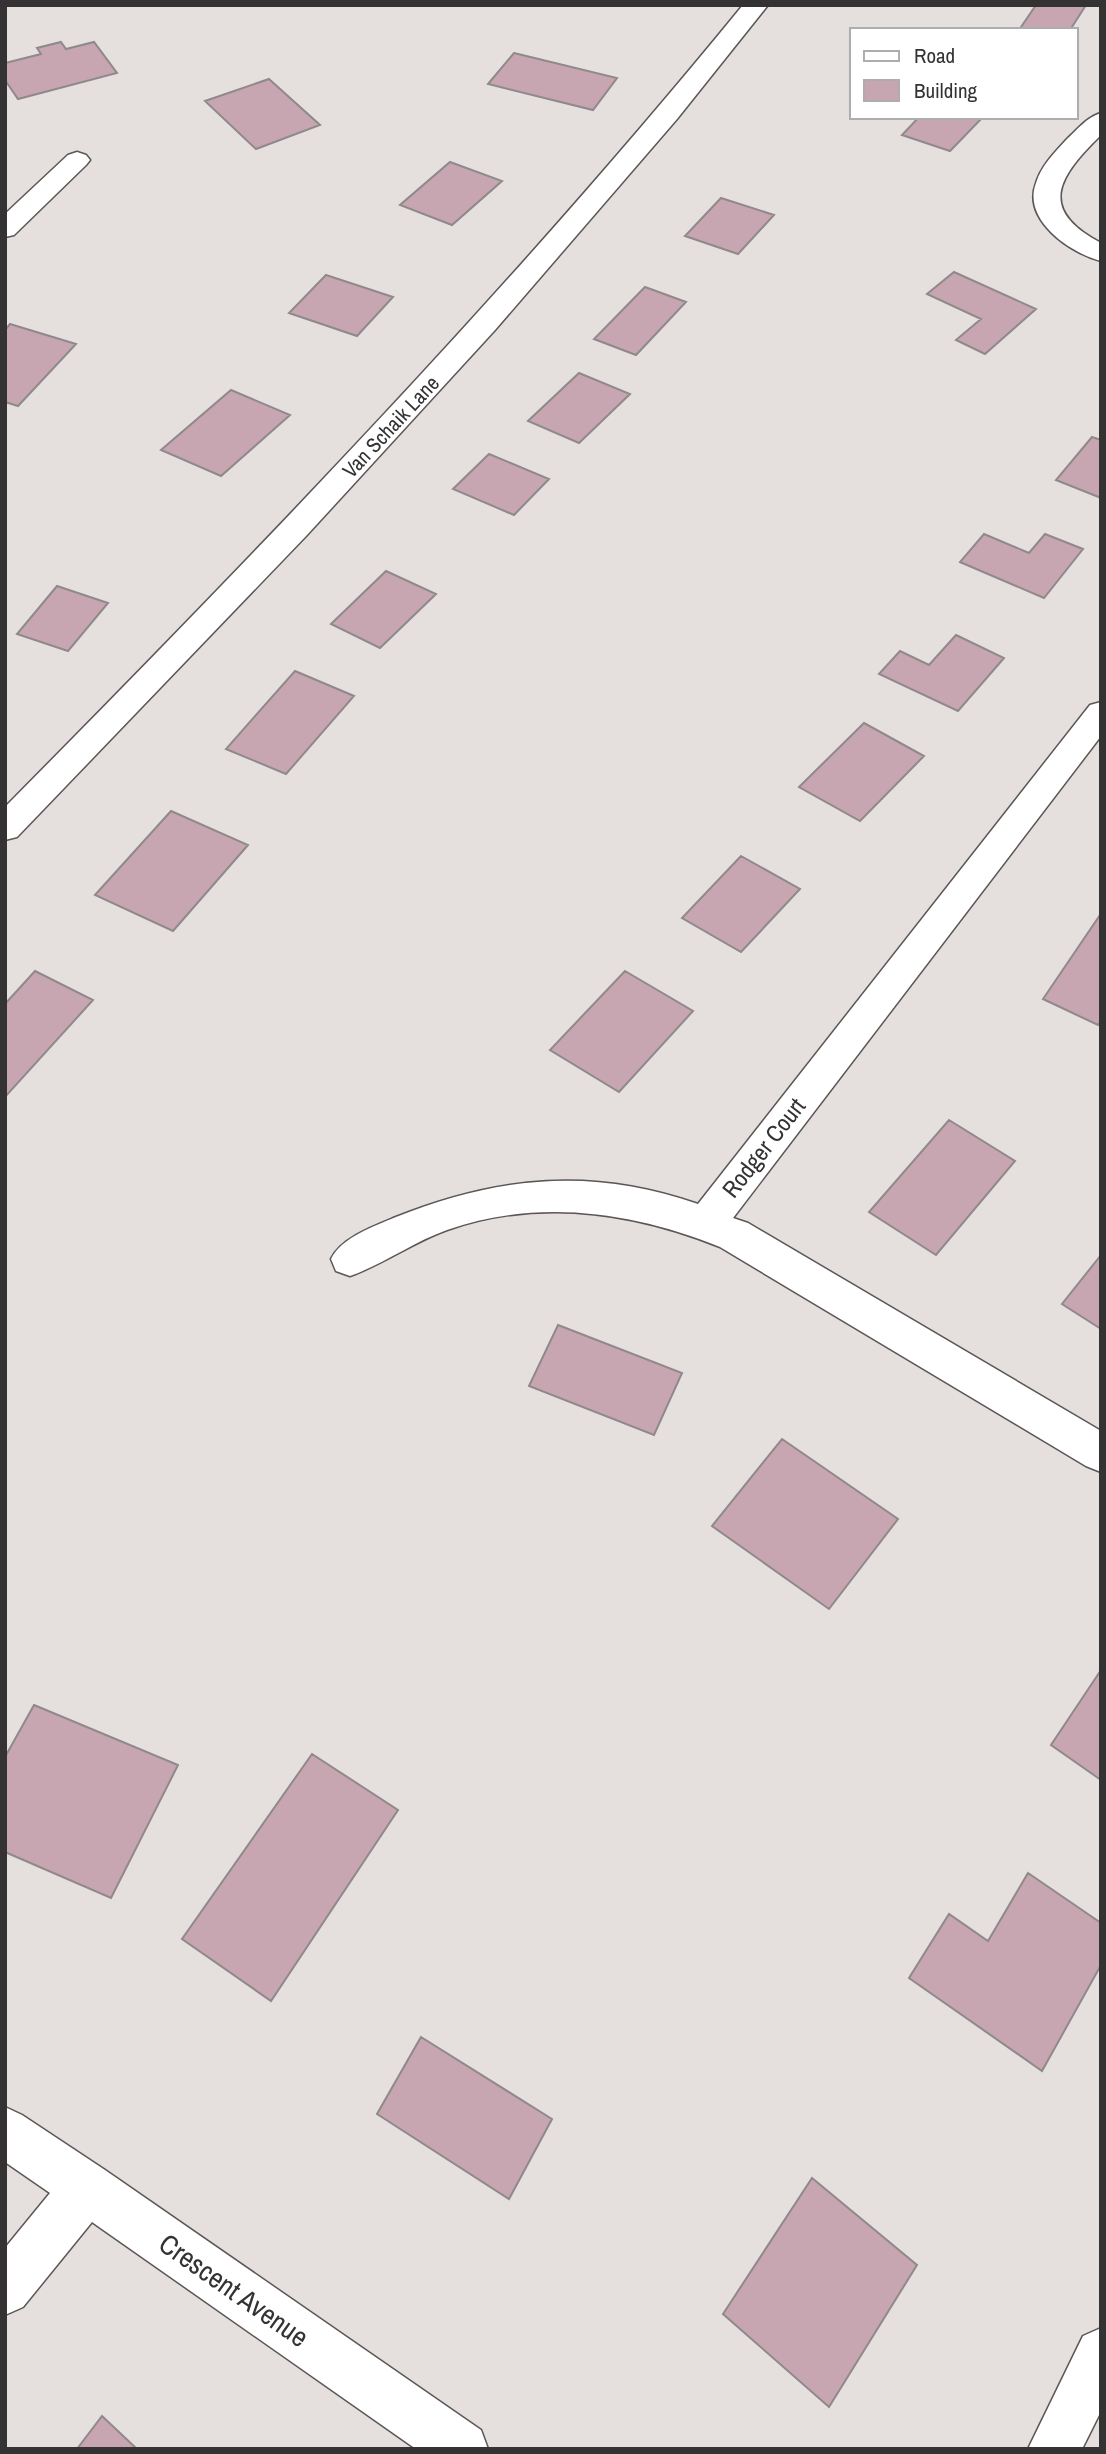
<svg xmlns="http://www.w3.org/2000/svg" width="1106" height="2454" font-family="'Archivo Narrow',sans-serif">
<rect width="100%" height="100%" fill="#e5dfde"/>
<path fill="#c7a6b1" stroke="#8f898b" stroke-width="2" d="M1036,5H1086L1070,30H1019Z
M61,42L66,49L94,42L117,73L18,99L5,80V63L41,54L37,48Z
M514,53L617,78L593,110L488,84Z
M269,79L320,125L256,149L205,101Z
M919,117H983L950,151L902,135Z
M450,162L502,181L452,225L400,205Z
M721,198L774,215L738,254L685,236Z
M954,272L1036,309L985,354L956,340L981,319L927,294Z
M326,275L393,297L357,336L289,313Z
M645,287L686,302L636,355L594,339Z
M10,324L76,344L18,406L5,402V330Z
M579,373L630,394L579,443L528,421Z
M231,390L290,415L221,476L161,450Z
M1092,437L1101,440V498L1056,480Z
M489,454L549,479L514,515L453,489Z
M984,534L1029,553L1045,534L1083,549L1044,598L960,562Z
M386,571L436,594L380,648L331,624Z
M57,586L108,603L68,651L17,634Z
M956,635L1004,658L958,711L879,674L900,651L929,665Z
M295,671L354,696L286,774L226,749Z
M864,723L924,756L860,821L799,787Z
M171,811L248,845L173,931L95,895Z
M741,856L800,889L741,952L682,918Z
M1100,915L1101,1021L1098,1025L1043,999Z
M35,971L93,1000L5,1097V1004Z
M625,971L693,1011L619,1092L550,1050Z
M949,1120L1015,1161L936,1255L869,1212Z
M1101,1255V1329L1062,1304Z
M558,1325L682,1373L654,1435L529,1386Z
M782,1439L898,1519L829,1609L712,1526Z
M1101,1670V1780L1051,1745Z
M34,1705L178,1765L111,1898L5,1852V1757Z
M312,1754L398,1810L271,2001L182,1939Z
M1028,1873L1101,1923V1965L1042,2071L909,1978L949,1914L988,1941Z
M421,2037L552,2119L509,2199L377,2114Z
M812,2178L917,2265L829,2407L723,2314Z
M102,2416L137,2449H77Z"/>
<g fill="none" stroke-linecap="round" stroke-linejoin="round">
<g stroke="#5c5756" stroke-width="3">
<path id="minor" d="M743,5H768L677,119L495,330L307,535L17,837L5,840V807C261,548 513,287 743,5Z
M1101,113V135C1059,176 1036,209 1101,243V261C1070,253 1022,220 1036,183C1041,166 1055,152 1067,139C1077,130 1087,117 1101,113Z
M77,152L86,155L90,160L86,165L14,235L5,237V214L68,155Z
M1101,702V736L733,1218L748,1223L1101,1431V1472L1086,1466L720,1247C633,1212 538,1198 447,1230C413,1242 384,1264 350,1276L336,1271L331,1259C341,1238 374,1226 396,1217C499,1176 593,1167 698,1204L1090,705Z
M5,2107L22,2115L105,2170L481,2430L488,2449H416L92,2222L23,2307L5,2315V2248L50,2193L5,2162Z
M1101,2328V2411L1082,2449H1028L1083,2336Z"/>
</g>
<use href="#minor" fill="#fff" fill-rule="evenodd"/>
</g>
<g text-anchor="middle" stroke-width="5" stroke-linejoin="round" paint-order="stroke">
<g font-size="21" fill="#343232" stroke="#fff">
<text transform="translate(391 427) rotate(-47)" y="7">Van Schaik Lane</text>
</g>
<g font-size="24" fill="#343232" stroke="#fff">
<text transform="translate(764 1148) rotate(-52)" y="8">Rodger Court</text>
</g>
<g font-size="28" fill="#343232" stroke="#fff">
<text transform="translate(234 2290) rotate(35)" y="10">Crescent Avenue</text>
</g>
</g>
<rect width="1106" height="2454" fill="none" stroke="#343232" stroke-width="14"/>
<rect x="850" y="28" width="228" height="91" fill="#ffffff" stroke="#aeadad" stroke-width="2"/>
<rect x="864" y="51" width="35" height="10" fill="#ffffff" stroke="#aeadad" stroke-width="2"/>
<text x="914" y="63" font-size="21" fill="#343232">Road</text>
<rect x="864" y="80" width="35" height="21" fill="#c7a6b1" stroke="#aeadad" stroke-width="2"/>
<text x="914" y="98" font-size="21" fill="#343232">Building</text>
</svg>
